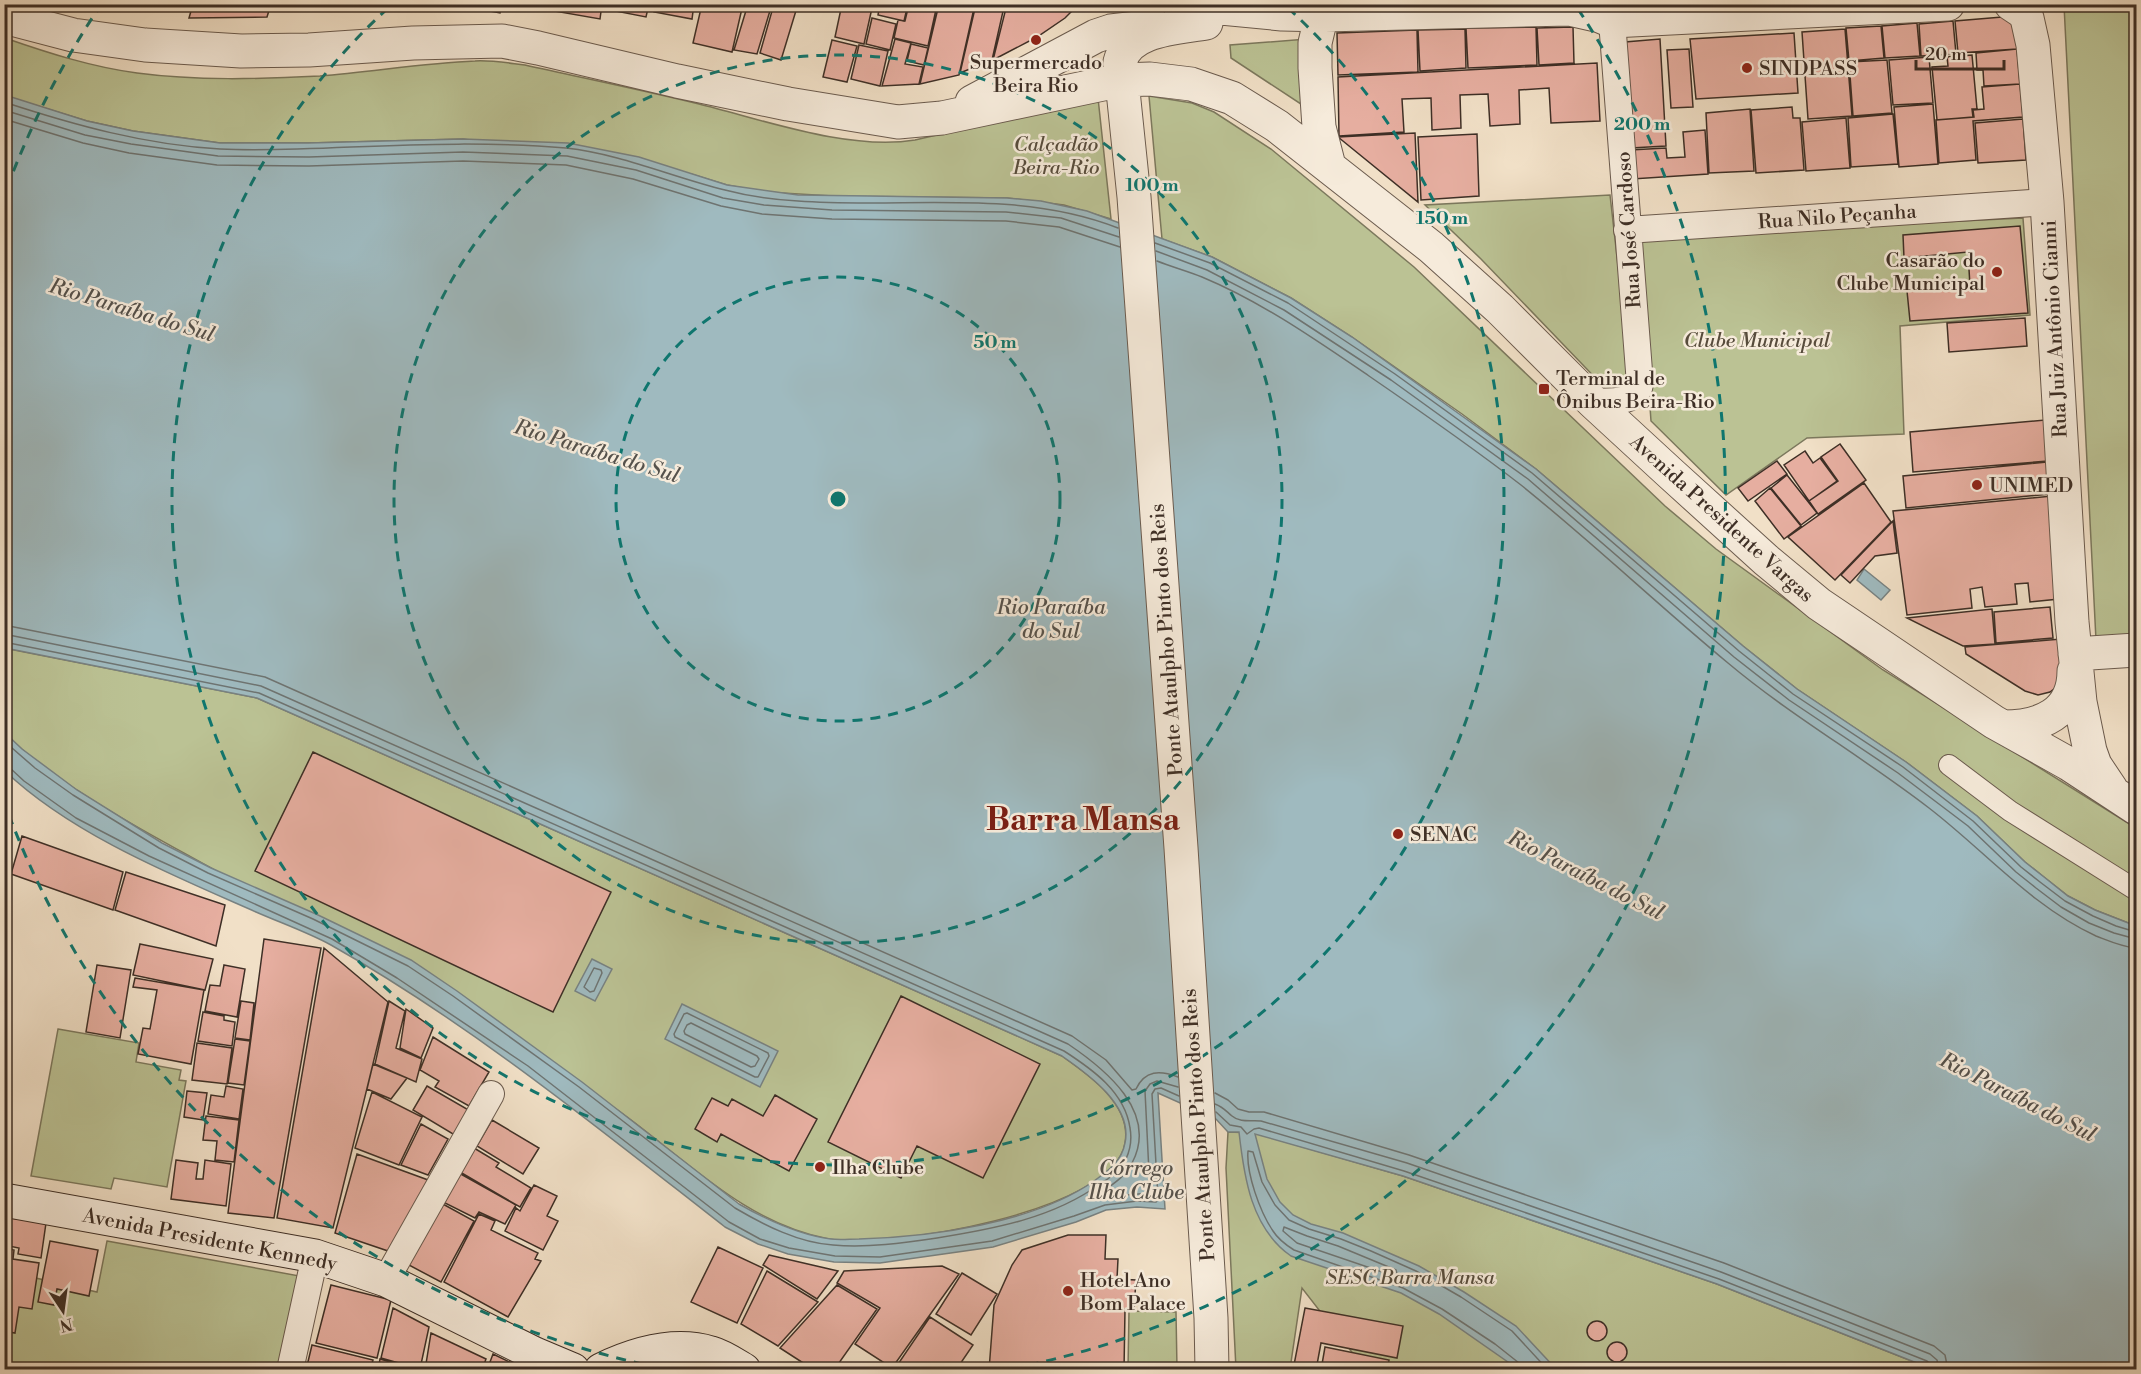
<svg xmlns="http://www.w3.org/2000/svg" width="2141" height="1374" font-family="'Libre Bodoni',serif">
<rect width="100%" height="100%" fill="#f1e0c7"/>
<filter id="stains"><feTurbulence type="fractalNoise" baseFrequency=".00333" numOctaves="4"/><feColorMatrix values="0 0 0 0 .2 0 0 0 0 .09 0 0 0 0 .02 0 0 0 .5 -.17"/></filter>
<radialGradient id="worn" r=".72"><stop offset=".6" stop-color="#630" stop-opacity="0"/><stop offset="1" stop-color="#630" stop-opacity=".3"/></radialGradient>
<path fill="#bbc294" stroke="#7c785d" stroke-width="1.5" d="M2064,5H2136V638L2096,640Z
M5,38C48,53 92,67 137,73C197,81 260,79 320,76C372,72 423,63 475,61C491,60 508,63 525,65C583,78 642,90 699,104C764,120 849,151 915,140L1098,98L1111,219L1064,205L1007,198L833,196L765,192L727,185L691,174L463,139L308,143H220L133,131L87,121L5,96Z
M1307,39L1310,110L1231,58L1230,45Z
M1149,96L1192,103L1214,112L1271,149L1414,267L1665,506L1716,549L1883,670L2136,828V926L2095,910L2068,896L2044,877L2025,862L1977,816L1906,762L1797,689L1743,646L1536,469L1462,414L1352,337L1291,298L1212,257L1162,239Z
M1610,195L1630,372L1627,387L1607,390L1481,259L1425,205Z
M2023,218L2030,315L1900,326L1904,434L1807,438L1726,495L1651,421L1638,237Z
M4,648L257,698L1062,1056C1089,1075 1132,1104 1125,1143C1114,1213 886,1249 829,1239C744,1223 686,1159 619,1111C602,1099 582,1089 564,1078C530,1058 495,1037 461,1017C377,967 295,915 211,868C159,839 107,812 58,777C39,763 20,750 5,732Z
M58,1029L139,1043L136,1062L181,1070L179,1080L186,1081L167,1187L114,1178L111,1189L31,1176Z
M1228,1132L1255,1133L1403,1176L1717,1284L1932,1369H1365L1302,1288L1290,1369H1236L1226,1168Z
M107,1241L305,1277L284,1369L5,1370V1271L97,1292Z
M1129,1311L1176,1312L1177,1369H1128Z"/>
<path fill="#9fbabf" stroke="#788282" stroke-width="1.5" d="M5,95L87,121L133,131L220,143H308L463,139L568,143L639,157L727,185L798,195L1007,198L1041,201L1087,211L1212,257L1291,298L1352,337L1536,469L1743,646L1797,689L1906,762L1977,816L2025,862L2044,877L2068,896L2095,910L2136,926V1369H1932L1717,1284L1403,1176L1255,1134L1267,1179L1280,1202L1293,1215L1311,1224L1343,1233L1419,1266L1464,1292L1516,1326L1556,1369H1518L1439,1314L1401,1293L1291,1256C1251,1228 1244,1177 1239,1132H1228L1216,1119L1158,1093L1165,1209L1137,1207L1106,1210L1076,1222L993,1247L880,1263L834,1262L788,1254L758,1244L725,1227C598,1128 472,1025 331,945C307,932 281,923 256,912C172,875 71,834 5,771L4,732L22,749L77,790L162,843L211,868L316,914L411,960L457,991L582,1082L739,1204C767,1220 798,1235 831,1239C840,1240 850,1239 859,1239C931,1237 1034,1223 1094,1181C1108,1171 1122,1161 1125,1143C1133,1106 1088,1074 1062,1056L257,698L5,648Z
M1864,569L1890,590L1881,600L1857,580Z
M592,959L612,969L595,1001L575,991Z
M682,1004L778,1051L760,1087L665,1039Z"/>
<g fill="none" stroke-linecap="round" stroke-linejoin="round">
<path stroke="#6e7472" stroke-width="1.5" d="M4,102C74,125 146,145 220,149C263,151 307,149 351,147C422,144 495,142 566,148C621,154 672,177 725,190C748,196 774,200 798,201C905,209 1016,188 1118,228
M4,110L85,135L131,144L218,156L309,157L463,152L567,156L636,170L723,198L764,205L832,210L1006,212L1061,218L1119,237
M4,119L83,143L129,153L217,165L309,166L463,161L566,165L633,179L721,206L762,214L832,219L1006,221L1059,227L1120,247
M1155,243L1210,263L1288,303L1395,374L1532,473L1739,651L1793,694L1903,767L1973,821L2021,867L2040,882L2065,901L2093,916L2116,926L2136,932
M1156,251L1207,270L1284,310L1391,380L1528,479L1734,657L1789,700L1898,773L1968,826L2016,872L2036,888L2061,907L2089,923L2114,933L2136,939
M1157,261C1172,267 1187,271 1202,277C1262,302 1316,340 1369,376C1420,411 1472,447 1521,485C1592,542 1658,605 1728,663C1791,716 1863,757 1929,808C1985,851 2031,906 2096,936C2109,941 2122,947 2136,948
M4,625L265,677L1072,1036L1106,1060L1132,1090L1136,1089C1145,1070 1160,1070 1178,1077
M4,634L261,686L1068,1044C1105,1069 1159,1112 1132,1163C1126,1176 1113,1184 1102,1192L1103,1197L1150,1193L1145,1091L1150,1084L1157,1081L1178,1087
M4,642L259,693L1064,1051C1092,1069 1125,1092 1130,1128C1132,1139 1131,1148 1126,1159C1121,1169 1110,1178 1100,1184C1053,1218 994,1229 937,1238C904,1243 867,1248 833,1245C799,1243 764,1225 735,1208L579,1087L453,996L408,966L313,919L208,873L159,848L73,795L35,768L4,741
M4,767L10,768L24,781L76,818L149,856L332,939L397,978L528,1066L729,1222L760,1239L789,1248L835,1256L880,1257L992,1241L1074,1216L1105,1205L1137,1201L1156,1202L1158,1199L1152,1094L1155,1089L1161,1088L1179,1096
M594,968L601,970L602,973L594,991L590,992L584,987Z
M687,1013L768,1053L769,1056L758,1077H755L675,1037L674,1034L684,1014Z
M691,1023L757,1056L759,1059L755,1066L751,1067L685,1034L684,1031L687,1025Z
M1215,1093L1228,1100L1238,1109L1249,1112H1264L1409,1155L1724,1263L1934,1346L1945,1355L1948,1370
M1215,1104C1223,1107 1226,1111 1232,1116C1240,1123 1251,1120 1261,1121L1407,1163L1721,1272L1930,1354L1937,1360L1939,1370
M1216,1112L1230,1125L1241,1127L1247,1134L1254,1129L1259,1128L1404,1171L1719,1279L1927,1361L1931,1365L1932,1370
M1284,1227L1307,1236L1338,1246L1396,1270L1397,1274L1394,1276L1297,1243L1283,1231Z
M1521,1370L1519,1363L1495,1344L1442,1309L1403,1288L1294,1250C1286,1245 1278,1239 1273,1231C1260,1212 1246,1173 1248,1151L1253,1152L1262,1182L1275,1205L1289,1220L1309,1229L1341,1239L1371,1251L1416,1271L1461,1297L1512,1331L1548,1370"/>
</g>
<path fill="#e6aea0" stroke="#3e2f26" stroke-width="1.5" d="M193,4H271L267,17L189,18Z
M468,4H502L500,13L468,7Z
M512,4H553L552,11Z
M555,4H602L600,19L554,11Z
M606,4H649L646,17L605,9Z
M655,4H694L692,19L654,12Z
M702,4H743L732,52L693,43Z
M748,4H772L757,54L734,50Z
M774,4H798L781,60L760,53Z
M842,4H855L872,8L864,44L835,37Z
M880,4H908L904,21L878,15Z
M909,4L937,5L928,46L894,38L898,20L905,21Z
M939,4H975L959,75L920,84Z
M976,4L1004,7L992,60L960,73Z
M1007,4H1079L1065,18L1037,37L993,60Z
M2014,16L2017,49L1958,53L1955,21Z
M872,18L896,24L890,50L866,44Z
M1953,21L1956,54L1921,56L1919,24Z
M1917,23L1920,56L1885,58L1882,26Z
M1881,26L1884,58L1849,61L1846,28Z
M1536,27L1537,65L1468,68L1466,28Z
M1573,27L1574,63L1539,65L1537,28Z
M1465,29L1466,68L1420,71L1418,30Z
M1845,29L1852,116L1808,119L1802,32Z
M1417,30L1418,72L1338,75L1337,33Z
M1794,33L1798,93L1696,99L1690,39Z
M895,39L911,43L905,64L923,67L919,84L882,86Z
M1660,39L1666,146L1631,148L1625,42Z
M832,40L857,46L847,82L823,77Z
M911,44L928,48L924,65L907,61Z
M859,45L888,51L880,86L851,79Z
M1689,49L1693,107L1671,108L1667,50Z
M2017,49L2020,84L1984,86L1983,70H1977L1976,53Z
M1972,55L1977,109H1972L1973,117L1937,120L1932,67L1948,66L1947,57Z
M1929,57L1933,103L1893,105L1889,60Z
M1887,60L1892,113L1853,116L1849,62Z
M1597,63L1600,121L1551,123L1549,88L1519,90L1520,124L1490,126L1488,94L1460,95L1461,128L1432,130L1431,98L1402,99L1404,132L1339,136L1338,77Z
M2020,84L2023,117L1973,121L1976,160L1939,163L1936,120L1974,117L1973,110L1984,109L1982,87Z
M1933,104L1938,164L1899,167L1894,107Z
M1792,107L1793,118H1800L1804,170L1756,173L1751,110Z
M1750,109L1754,171L1709,173L1706,113Z
M1893,114L1898,164L1851,167L1848,118Z
M1846,118L1850,168L1806,171L1802,122Z
M2023,119L2026,160L1978,163L1975,123Z
M1705,130L1708,174L1632,179L1630,150L1666,148L1667,158L1685,157L1683,132Z
M1415,133L1418,202L1338,137Z
M1477,134L1479,196L1421,200L1418,137Z
M2020,226L2028,313L1910,321L1907,291L1970,286L1968,252L1904,258L1903,235Z
M2025,318L2027,346L1949,352L1947,323Z
M2045,420L2048,461L1913,472L1910,432Z
M1840,444L1866,480L1818,514L1809,501L1838,481L1821,457Z
M1805,451L1813,463L1820,458L1837,481L1809,501L1784,465Z
M1777,461L1787,474L1748,501L1738,488Z
M2047,462L2050,494L1906,508L1903,476Z
M1787,475L1817,513L1801,525L1771,488Z
M1864,483L1891,522L1835,580L1788,537Z
M1770,488L1801,526L1784,539L1755,501Z
M2052,496L2059,599L2030,602L2028,583L2015,584L2017,604L1985,607L1982,587L1970,589L1972,608L1907,615L1893,511Z
M1893,521L1897,553L1875,556L1850,583L1841,575Z
M2050,607L2053,638L1996,643L1994,612Z
M1992,609L1995,644L1963,646L1907,618Z
M2061,639L2059,685L2050,692L2038,695L2025,691L1966,654L1965,647Z
M313,752L611,892L553,1012L255,871Z
M22,836L123,872L113,910L11,874Z
M126,872L225,905L216,946L115,910Z
M264,939L321,948L274,1218L228,1213Z
M140,944L213,959L205,990L133,975Z
M324,948L388,1002L333,1228L277,1218Z
M97,965L131,970L120,1038L86,1032Z
M224,965L245,969L237,1017L205,1011L210,985L220,986Z
M135,978L204,990L191,1064L138,1054L143,1028L150,1029L157,990L133,987Z
M901,996L1040,1064L983,1178L917,1146L901,1178L828,1142Z
M241,1001L254,1003L250,1040L235,1038Z
M389,1001L405,1011L396,1048L422,1059L416,1082L375,1064Z
M406,1009L433,1028L421,1058L400,1048Z
M203,1012L224,1016V1020L235,1022L232,1046L198,1041Z
M433,1037L489,1072L469,1106L435,1087L439,1081L420,1070Z
M235,1039L250,1041L244,1085L228,1083Z
M197,1043L232,1048L227,1084L192,1080Z
M373,1064L407,1078L391,1099L367,1089Z
M226,1086L243,1089L239,1119L208,1114L211,1095L224,1097Z
M427,1086L472,1112L458,1137L413,1110Z
M187,1091L207,1093L203,1120L184,1117Z
M372,1092L422,1117L399,1165L355,1148Z
M775,1095L817,1119L789,1171L721,1134L717,1142L695,1129L712,1098L728,1106L732,1099L763,1116Z
M206,1116L239,1120L234,1162L215,1160L217,1141L203,1140Z
M492,1120L539,1148L523,1174L477,1146Z
M421,1124L448,1139L428,1175L401,1165Z
M474,1148L499,1163L496,1167L531,1188L520,1207L460,1172Z
M357,1154L439,1184L394,1253L335,1233Z
M176,1160L198,1163L196,1179H203L205,1160L231,1164L226,1206L171,1199Z
M459,1173L516,1205L505,1224L479,1212L475,1218L443,1202Z
M534,1185L557,1196L547,1216L558,1221L543,1250L505,1231L516,1208L520,1211Z
M441,1203L474,1221L441,1282L407,1264Z
M479,1214L495,1221L491,1230L538,1253L535,1259L541,1261L508,1317L444,1282Z
M4,1217L46,1223L41,1258L18,1254L19,1248L4,1245Z
M1068,1235H1106L1105,1259H1118L1117,1279L1136,1280L1134,1309H1125L1124,1370H989L994,1305L1012,1265L1022,1250Z
M50,1241L98,1250L89,1296L57,1289L54,1305L38,1302Z
M718,1247L763,1268L737,1323L691,1302Z
M4,1248L14,1250L13,1259L39,1263L32,1309L19,1307L15,1333L4,1331Z
M769,1255L838,1271L817,1299L763,1265Z
M942,1266L959,1274L892,1368L855,1344L880,1308L837,1283L844,1271Z
M767,1271L818,1302L778,1346L741,1324Z
M962,1273L997,1294L971,1335L936,1314Z
M331,1285L391,1300L377,1358L316,1343Z
M837,1285L877,1309L834,1370H814L780,1348Z
M393,1308L429,1327L420,1369L381,1358Z
M1305,1308L1403,1326L1397,1358L1321,1343L1316,1370H1293Z
M930,1317L973,1345L956,1370H894Z
M1587 1331a10 10 0 1 1 20 0a10 10 0 1 1-20 0Z
M431,1333L486,1359L482,1370H425Z
M1607 1352a10 10 0 1 1 20 0a10 10 0 1 1-20 0Z
M312,1345L373,1360L370,1370H306Z
M1325,1347L1389,1360L1387,1370H1321Z
M493,1354L526,1370H487Z
M380,1359L404,1366L403,1370H378Z"/>
<g fill="none" stroke-linecap="round" stroke-linejoin="round">
<g stroke="#6b5b4e" stroke-width="22">
<path id="pedestrian" d="M1949,765L2010,811L2136,890"/>
</g>
<g stroke="#6b5b4e" stroke-width="28">
<path id="minor" d="M1627,230L2047,202
M1593,402C1609,401 1637,404 1640,384L1612,21
M386,1280L491,1094
M290,1370L315,1256"/>
</g>
<g stroke="#6b5b4e" stroke-width="35">
<path id="tertiary" d="M1179,4L1282,14L1325,15L1569,9L1600,16L1612,21L1948,4
M2011,4L2023,12L2027,18L2033,45L2047,202L2072,622L2080,702L2090,751L2095,765L2111,789
M1325,15L1319,26L1315,43V68L1319,127L1329,166
M4,17L73,35L145,45L241,51L309,50L413,43L502,41L538,48L677,81L788,104L898,122L942,118L1122,80L1150,79L1191,84L1232,98L1277,126L1431,247L1500,309L1593,402L1669,472L1766,560L1819,604L1994,722L2069,764L2136,808
M1206,23C1178,28 1128,29 1120,62L1134,197L1181,848L1211,1318L1212,1370
M972,102L1096,36L1111,31L1155,26
M2075,654L2136,650
M2003,727C2040,727 2074,714 2074,671"/>
</g>
<g stroke="#3e2f26" stroke-width="35">
<path id="secondary" d="M4,1200L315,1256L386,1280L535,1354L573,1370
M601,1370C634,1354 675,1342 711,1353C722,1356 734,1364 744,1370"/>
</g>
<use href="#pedestrian" stroke="#f6ebdb" stroke-width="20"/>
<use href="#minor" stroke="#f6ebdb" stroke-width="26"/>
<use href="#tertiary" stroke="#f6ebdb" stroke-width="33"/>
<use href="#secondary" stroke="#f6ebdb" stroke-width="33"/>
</g>
<g fill="none" stroke="#0f766e" stroke-width="3" stroke-dasharray="10 8">
<circle cx="838" cy="499" r="222"/>
<circle cx="838" cy="499" r="444"/>
<path d="M1288 8A666 666 0 1 1 388 8"/>
<path d="M661 1368A887 887 0 0 1 7 810M7 188A887 887 0 0 1 98 9M1578 9A887 887 0 0 1 1015 1368"/>
</g>
<g fill="#8f2418" stroke="#f6ebdb" stroke-width="2">
<circle cx="1036" cy="40" r="6"/>
<circle cx="1747" cy="68" r="6"/>
<circle cx="1997" cy="272" r="6"/>
<rect x="1538" y="383" width="12" height="12" rx="3"/>
<circle cx="1977" cy="485" r="6"/>
<circle cx="1398" cy="834" r="6"/>
<circle cx="820" cy="1167" r="6"/>
<circle cx="1068" cy="1291" r="6"/>
</g>
<g text-anchor="middle" stroke-width="5" stroke-linejoin="round" paint-order="stroke">
<g font-size="20" fill="#3e2f26" stroke="#f6ebdb" text-anchor="start">
<text x="1036" y="69" text-anchor="middle">Supermercado<tspan x="1036" dy="23">Beira Rio</tspan></text>
<text x="1759" y="75">SINDPASS</text>
<text x="1985" y="267" text-anchor="end">Casarão do<tspan x="1985" dy="23">Clube Municipal</tspan></text>
<text x="1556" y="385">Terminal de<tspan x="1556" dy="23">Ônibus Beira-Rio</tspan></text>
<text x="1989" y="492">UNIMED</text>
<text x="1410" y="841">SENAC</text>
<text x="832" y="1174">Ilha Clube</text>
<text x="1080" y="1287">Hotel Ano<tspan x="1080" dy="23">Bom Palace</tspan></text>
</g>
<g font-size="20" font-style="italic" fill="#574c3c" stroke="#f6ebdb">
<text x="1056" y="151">Calçadão<tspan x="1056" dy="23">Beira-Rio</tspan></text>
<text x="1757" y="347">Clube Municipal</text>
<text x="1410" y="1284">SESC Barra Mansa</text>
</g>
<g font-size="20" fill="#3e2f26" stroke="#f6ebdb">
<text transform="translate(1837 216) rotate(-4)" y="7">Rua Nilo Peçanha</text>
<text transform="translate(1628 230) rotate(-94)" y="7">Rua José Cardoso</text>
<text transform="translate(2054 329) rotate(-93)" y="7">Rua Juiz Antônio Cianni</text>
<text transform="translate(1722 518) rotate(42)" y="7">Avenida Presidente Vargas</text>
<text transform="translate(1166 640) rotate(-94)" y="7">Ponte Ataulpho Pinto dos Reis</text>
<text transform="translate(1198 1125) rotate(-94)" y="7">Ponte Ataulpho Pinto dos Reis</text>
<text transform="translate(210 1239) rotate(11)" y="7">Avenida Presidente Kennedy</text>
</g>
<g font-size="21" font-style="italic" fill="#56524c" stroke="#f6ebdb">
<text transform="translate(132 310) rotate(17)" y="7">Rio Paraíba do Sul</text>
<text transform="translate(597 451) rotate(17)" y="7">Rio Paraíba do Sul</text>
<text x="1051" y="614">Rio Paraíba<tspan x="1051" dy="24">do Sul</tspan></text>
<text transform="translate(1586 875) rotate(27)" y="7">Rio Paraíba do Sul</text>
<text transform="translate(2018 1097) rotate(27)" y="7">Rio Paraíba do Sul</text>
<text x="1136" y="1175">Córrego<tspan x="1136" dy="24">Ilha Clube</tspan></text>
</g>
<g font-size="32" font-weight="bold" fill="#7a1f14" stroke="#f6ebdb">
<text x="1083" y="830">Barra Mansa</text>
</g>
</g>
<circle cx="838" cy="499" r="9" fill="#0f766e" stroke="#f6ebdb" stroke-width="3"/>
<g font-size="18" text-anchor="middle" font-weight="bold" fill="#0f766e" stroke="#f6ebdb" stroke-width="5" stroke-linejoin="round" paint-order="stroke">
<text x="1642" y="130">200 m</text>
<text x="1152" y="191">100 m</text>
<text x="1442" y="224">150 m</text>
<text x="995" y="348">50 m</text>
</g>
<rect width="2141" height="1374" fill="none" stroke="#f1e0c7" stroke-width="24"/>
<rect x="6" y="6" width="2129" height="1362" fill="none" stroke="#3e2f26" stroke-width="3"/>
<rect x="12" y="12" width="2117" height="1350" fill="none" stroke="#3e2f26" stroke-width="1.5"/>
<g transform="translate(63 1311) rotate(167)" stroke="#f6ebdb" stroke-width="4.5" paint-order="stroke">
<path d="M0-4.5L10 22L0 15L-10 22Z" fill="#3e2f26"/>
<text y="-9" font-size="16" font-weight="bold" text-anchor="middle" fill="#3e2f26">N</text>
</g>
<path d="M1916 60v9h88v-9" fill="none" stroke="#3e2f26" stroke-width="3"/>
<text x="1925" y="60" font-size="18" fill="#3e2f26" stroke="#f6ebdb" stroke-width="4.5" paint-order="stroke">20 m</text>
<rect width="100%" height="100%" filter="url(#stains)"/>
<rect width="100%" height="100%" fill="url(#worn)"/>
</svg>
